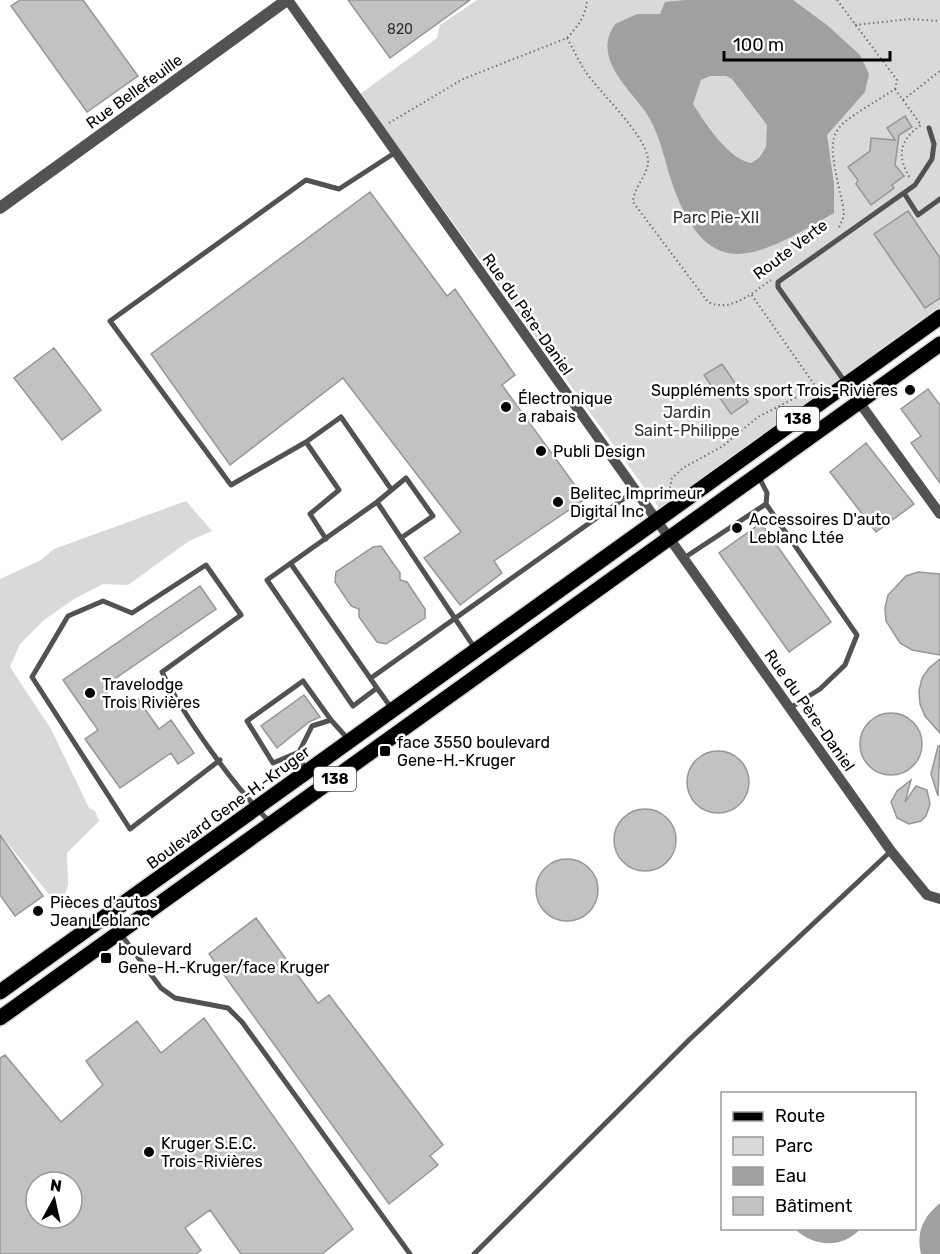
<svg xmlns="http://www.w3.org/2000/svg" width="940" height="1254" font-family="Rubik,sans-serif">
<rect width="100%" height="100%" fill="#fff"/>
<path fill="#d9d9d9" d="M477,0H940V317L667,519L360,94L437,38L440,25Z
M186,501L212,531L189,541L128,585L103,584L74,599L44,620L20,644L10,667L51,729L89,808L95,811L99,821L67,853L68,885L60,908L0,834V579L41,560L54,549Z"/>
<path fill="#a0a0a0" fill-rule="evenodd" d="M685,0H793L827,25L860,55L869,74L865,92L827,135L834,184V213C760,255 709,290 672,183C664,159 660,133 645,111C627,86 592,57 615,24L637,14H660L665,2ZM710,76H726L732,79L767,125L766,147L759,158L751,163C728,159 705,123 693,104L701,80Z
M940,1203V1254H921C916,1232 923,1217 940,1203Z
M795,1229H860C843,1249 813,1247 795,1229Z"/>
<path fill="#c2c2c2" stroke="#969696" stroke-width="1.5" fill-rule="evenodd" d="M20,0H83L138,76L87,112L11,6Z
M348,0H470L390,58Z
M905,116L912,127L899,135L895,165L904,176L892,185L894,188L871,205L856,184L858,180L848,167L870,151L871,138L895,140L887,128Z
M370,192L447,296L455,289L515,375L502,385L585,499L494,561L502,573L460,605L424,558L461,532L343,378L230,465L151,354Z
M908,211L940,258V298L925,308L874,234Z
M54,348L101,410L62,440L14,378Z
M722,364L748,402L731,414L704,375Z
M928,389L940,405V483L911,443L921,436L901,409Z
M866,443L914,504L876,532L830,472Z
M761,523L831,622L789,652L719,553Z
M381,546L400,573V580L407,582L425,609V618L386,644L377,642L359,617V609L351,606L335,582L336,572L373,547Z
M918,572L940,574V655L912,650L900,643L886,621L885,608L888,595L906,576Z
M200,586L216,609L103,687L120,711L138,699L159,729L171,720L194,753L178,764L171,753L120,788L85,739L98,730L63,680Z
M940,659V733L925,716L920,704L919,691L922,678L929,668Z
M304,695L320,717L309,722L277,748L261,726Z
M860 744a31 31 0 1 1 62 0a31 31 0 1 1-62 0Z
M938,746H940L938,796L931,774Z
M687 782a31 31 0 1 1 62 0a31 31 0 1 1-62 0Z
M911,780L905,802L916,786L927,790L930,804L926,816L921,821L909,824L897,818L891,802L897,791Z
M614 840a31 31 0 1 1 62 0a31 31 0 1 1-62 0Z
M0,835L43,896L15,916L0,895Z
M536 890a31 31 0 1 1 62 0a31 31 0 1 1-62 0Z
M256,918L318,1003L329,995L443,1145L430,1156L438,1165L389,1204L209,954Z
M204,1018L353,1229L322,1254H241L210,1210L185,1228L201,1250L196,1254H0V1058L5,1055L61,1122L103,1085L86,1061L137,1021L161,1053ZM36,1182H72V1218H36Z"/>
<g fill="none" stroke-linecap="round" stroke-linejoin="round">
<g stroke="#dbdbdb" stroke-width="18">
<path id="primary" d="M0,992L940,317
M0,1018L940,344"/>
</g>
<path stroke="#747474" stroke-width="2" stroke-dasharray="1.5 3" stroke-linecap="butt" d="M837,0L897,80L895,89C826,134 824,121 843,206L844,216L838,230
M855,25L910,19L940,21
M567,38C573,49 579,61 585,71C600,93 645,134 648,159C649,176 634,185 633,202L708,302C731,313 752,293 771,280
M895,89L921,125C900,140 896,155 910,178
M903,100L940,71
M389,123L463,79L567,38C578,26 586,16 587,0
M668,497L672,478L683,468L723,446L758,417L816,387L751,294"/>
<path stroke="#525252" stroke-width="5" d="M904,193L918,215L940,199
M845,382L778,287V282L915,185L932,159L934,144L929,128
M306,442L339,490L310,514L326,539
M391,489L341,417L306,442L231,485L110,321L306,180L339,189L396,152
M377,502L406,478L433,516L401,538
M766,504L857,635L845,665L820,689L790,708
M684,558L766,504L767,493L759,477
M291,564L377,688
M371,678L636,490
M392,709L377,688L353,706L267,580L377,502L476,650
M299,752L273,763L247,721L303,681L331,720
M220,760L130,829L32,677L68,616L103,601L132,613L206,565L241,615L162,672C185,718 234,787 271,823
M305,772L299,752L312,726L331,720L348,739
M108,917L161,988L175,998L228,1008L242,1022L410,1254
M474,1254L690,1039L891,851"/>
<path stroke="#525252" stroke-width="10" d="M288,0L891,851L927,895L940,899
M846,384L940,514"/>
<path stroke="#525252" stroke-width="12" d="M0,208L287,0"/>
<use href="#primary" stroke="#000" stroke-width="15"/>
</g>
<g fill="#000" stroke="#fff" stroke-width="2">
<circle cx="910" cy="390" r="6"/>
<circle cx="506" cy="407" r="6"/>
<circle cx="541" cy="451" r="6"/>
<circle cx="558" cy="502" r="6"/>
<circle cx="737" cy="528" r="6"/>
<circle cx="90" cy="693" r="6"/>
<rect x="379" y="745" width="12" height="12" rx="3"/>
<circle cx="38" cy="911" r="6"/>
<rect x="100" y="952" width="12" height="12" rx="3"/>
<circle cx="149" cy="1152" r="6"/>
</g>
<g text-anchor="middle" stroke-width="5" stroke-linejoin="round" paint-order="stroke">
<g font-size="14" fill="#303030">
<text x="400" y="34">820</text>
</g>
<g fill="#fff" stroke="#4c4c4c" stroke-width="1.5">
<rect x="777" y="407" width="42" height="24" rx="4.5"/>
<rect x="314" y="767" width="42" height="24" rx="4.5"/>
</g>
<g font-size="15" font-weight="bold" fill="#000">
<text x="798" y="424">138</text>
<text x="335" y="784">138</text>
</g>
<g font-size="16" fill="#000" stroke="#fff">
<text transform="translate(134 91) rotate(-36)" y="6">Rue Bellefeuille</text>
<text transform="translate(790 249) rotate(-37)" y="6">Route Verte</text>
<text transform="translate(528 314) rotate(55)" y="6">Rue du Père-Daniel</text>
<text transform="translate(810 710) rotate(55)" y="6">Rue du Père-Daniel</text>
<text transform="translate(228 807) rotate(-36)" y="6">Boulevard Gene-H.-Kruger</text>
</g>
<g font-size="16" fill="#303030" stroke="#fff">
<text x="716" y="223">Parc Pie-XII</text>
<text x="687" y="418">Jardin<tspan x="687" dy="18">Saint-Philippe</tspan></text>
</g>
<g font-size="16" fill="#000" stroke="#fff" text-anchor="start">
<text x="898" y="396" text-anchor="end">Suppléments sport Trois-Rivières</text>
<text x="518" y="404">Électronique<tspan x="518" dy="18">a rabais</tspan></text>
<text x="553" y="457">Publi Design</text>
<text x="570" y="499">Belitec Imprimeur<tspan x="570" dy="18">Digital Inc</tspan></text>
<text x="749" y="525">Accessoires D'auto<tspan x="749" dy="18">Leblanc Ltée</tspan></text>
<text x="102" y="690">Travelodge<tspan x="102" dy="18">Trois Rivières</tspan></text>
<text x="397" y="748">face 3550 boulevard<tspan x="397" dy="18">Gene-H.-Kruger</tspan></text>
<text x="50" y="908">Pièces d'autos<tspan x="50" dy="18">Jean Leblanc</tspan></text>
<text x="118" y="955">boulevard<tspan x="118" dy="18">Gene-H.-Kruger/face Kruger</tspan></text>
<text x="161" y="1149">Kruger S.E.C.<tspan x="161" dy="18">Trois-Rivières</tspan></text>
</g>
</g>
<rect x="721" y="1092" width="195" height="138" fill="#ffffff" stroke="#999999" stroke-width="1.5"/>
<rect x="733" y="1112" width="30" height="9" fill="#000000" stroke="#999999" stroke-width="1.5"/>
<text x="775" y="1122" font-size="18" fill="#000000">Route</text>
<rect x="733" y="1137" width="30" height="18" fill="#d9d9d9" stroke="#999999" stroke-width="1.5"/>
<text x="775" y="1152" font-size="18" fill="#000000">Parc</text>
<rect x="733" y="1167" width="30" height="18" fill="#a0a0a0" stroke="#999999" stroke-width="1.5"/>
<text x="775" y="1182" font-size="18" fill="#000000">Eau</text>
<rect x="733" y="1197" width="30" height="18" fill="#c2c2c2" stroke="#999999" stroke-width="1.5"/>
<text x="775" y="1212" font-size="18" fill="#000000">Bâtiment</text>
<g transform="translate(54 1200) rotate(8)"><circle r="28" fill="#ffffff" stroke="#999999" stroke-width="1.5"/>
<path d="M0-4.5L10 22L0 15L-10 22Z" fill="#000000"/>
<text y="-9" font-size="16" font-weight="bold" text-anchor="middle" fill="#000000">N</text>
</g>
<path d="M724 51v9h166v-9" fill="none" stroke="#000000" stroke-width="3"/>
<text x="733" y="51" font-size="18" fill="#000000" stroke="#ffffff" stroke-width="4.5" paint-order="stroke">100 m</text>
</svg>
